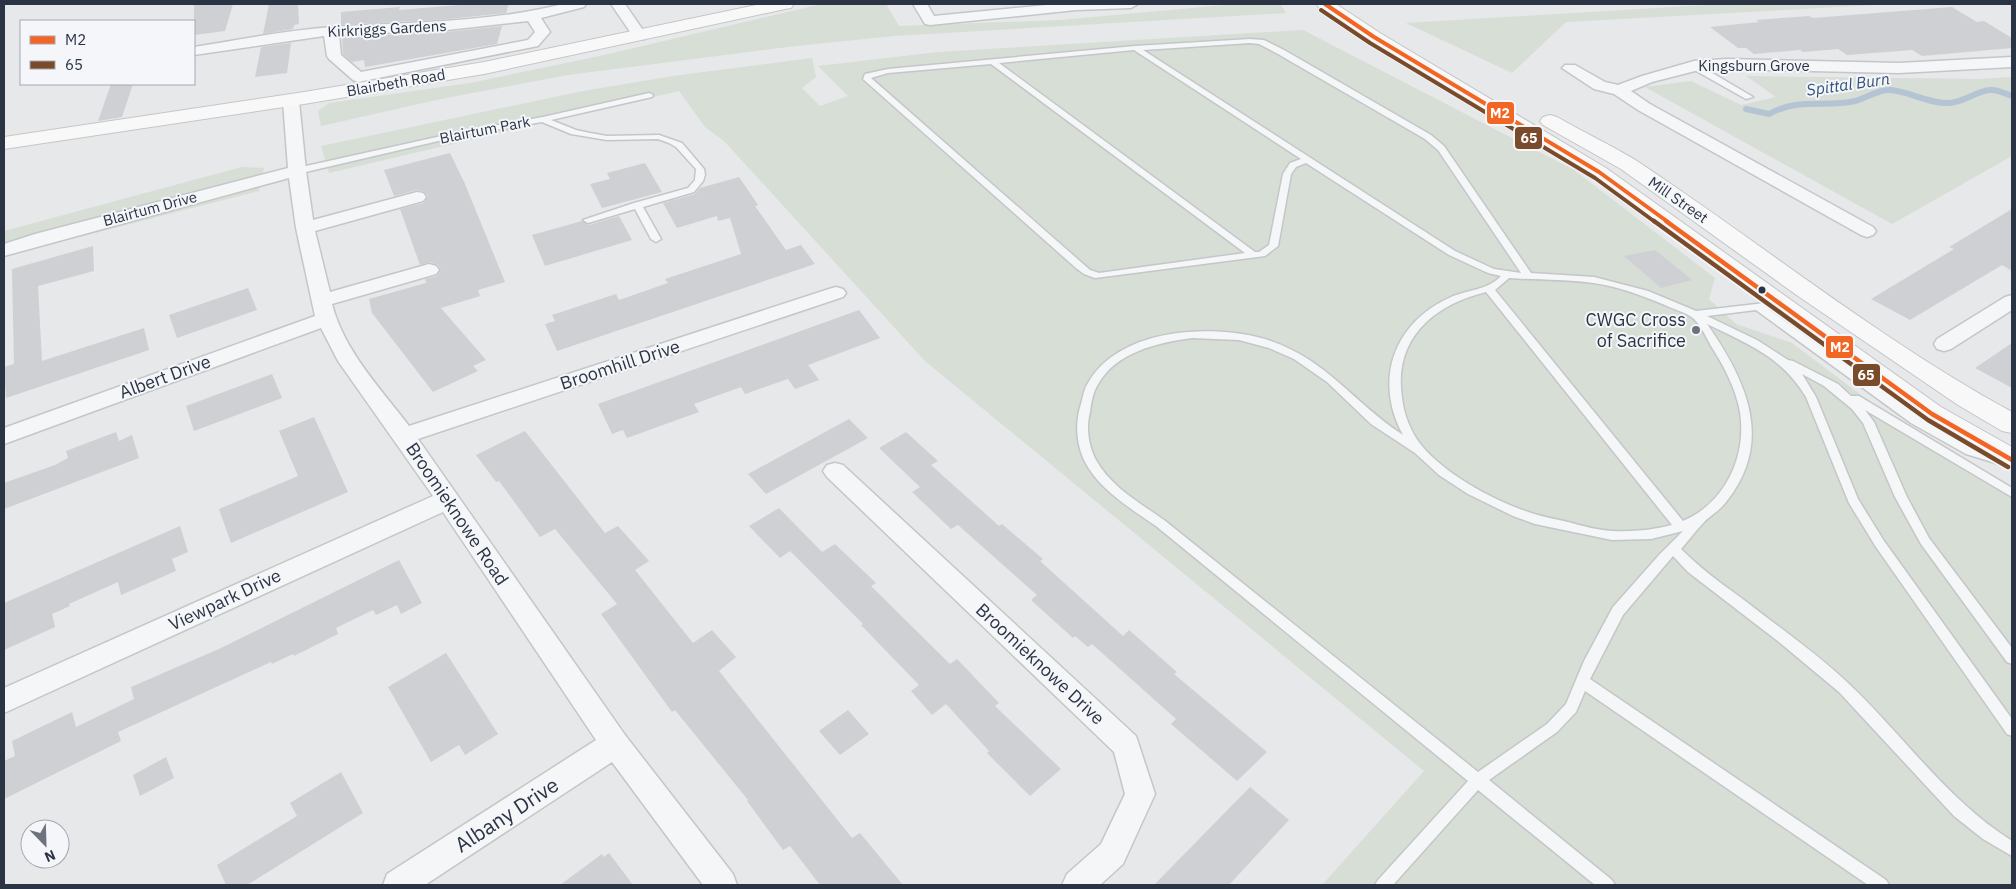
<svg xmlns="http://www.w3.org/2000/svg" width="2016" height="889" font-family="'IBM Plex Sans',sans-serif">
<rect width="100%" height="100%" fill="#e6e8ea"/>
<path fill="#d6ded6" d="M822,4H886L899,26L1060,20L1236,4H1280L1286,13L894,36L796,46L568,75L441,99L321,126L318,111L329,103L470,83L600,56Z
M1723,4H1892L1566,22L1512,73L1406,23Z
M1303,30L1574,170L1715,278L1709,299L1736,324L1792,343L1893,419L2012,487V885H1322L1424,771L925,361L724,141L705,127L679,91L329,173L321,146L583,91L673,76L812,58L816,77L802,88L820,106L848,96L818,66L938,52Z
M1746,76L1978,79L2012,77V156L1892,224L1645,87L1691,81L1741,105L1776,97Z
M242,167L264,168L259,191L48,245L4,250V231Z"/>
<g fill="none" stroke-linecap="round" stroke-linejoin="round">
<path stroke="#b4c4d5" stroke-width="6" d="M1746,109L1769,114C1799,97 1825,108 1855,101C1867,98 1878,89 1891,90C1911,92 1929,104 1950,103C1965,102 1976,91 1990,90C1997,89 2006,94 2012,96"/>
</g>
<path fill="#ced0d3" d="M194,4H233L225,31L194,35Z
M269,4H298L299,24L294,25L293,29L263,34Z
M472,4H509L506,13L449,19L341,25V12L400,7L399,10Z
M1952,7L1977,22L1984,21L2012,38V48L1922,56L1912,50L1847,55L1838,49L1803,52L1800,50L1754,54L1746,48H1738L1710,27L1759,22L1756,20L1809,16L1813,18Z
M502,26L497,44L365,67L364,60L352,62L343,54L342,37L447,32Z
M291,43L287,73L255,77L261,47Z
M111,84H133L122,117L98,121Z
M450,153L465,184L505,282L478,290L480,296L441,308L486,360L473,366L478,371L433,392L372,313L369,299L426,283L425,279L437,276L441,270L438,265L430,262L420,265L400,209L424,203L428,196L423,191L417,190L394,196L384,170Z
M645,163L662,192L602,208L590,184L610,179L607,173Z
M739,177L758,205L755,206L786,250L801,245L815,264L557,351L545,324L555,321L552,315L616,294L619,300L668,283L665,279L741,254L730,218L718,221L717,216L677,228L663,203L695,194L700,188Z
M2012,209V271L2002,265L1910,320L1871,299L1954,249L1949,247Z
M619,216L632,240L545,266L532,235L582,221L589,225Z
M93,246L94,271L38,286L42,361L144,328L149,350L6,398L4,367L14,364L12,269Z
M1655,250L1692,280L1661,288L1624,256Z
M248,288L257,310L177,338L169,315Z
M859,310L880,338L808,365L819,380L795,389L788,379L745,394L741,387L694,404L699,412L627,438L623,430L612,434L598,404Z
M2012,343V388L1975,368Z
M272,374L282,398L194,431L186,406Z
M314,417L348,492L231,543L219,509L298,476L279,431Z
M849,419L868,438L766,494L748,474Z
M525,431L605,533L618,526L649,561L635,570L693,643L712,630L736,657L719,671L852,838L860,833L903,885H820L790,846L783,850L747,801L748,800L675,710L672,712L601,614L617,604L555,529L540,537L499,481L496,482L476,455Z
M116,432L119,441L132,435L139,458L4,509V483L55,465L68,458L66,451Z
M906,432L938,461L931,465L999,526L1002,524L1043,559L1040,561L1123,636L1129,630L1177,672L1174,674L1267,752L1237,781L1171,724L1176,719L1092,644L1088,647L1075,636L1073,638L1031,600L1037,595L958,525L951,529L912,492L920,487L879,448Z
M779,508L822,552L835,544L876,583L871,586L950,664L957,659L999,703L995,706L1061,769L1030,796L987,753L989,751L946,704L932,715L911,691L919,685L861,625L863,624L790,551L780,558L749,526Z
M180,526L188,552L172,559L176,571L121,595L118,582L69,604L70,606L52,614L55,627L4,650V603Z
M399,560L422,603L401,614L397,605L376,615L373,610L336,628L338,634L294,656L293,654L272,664L271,662L118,732L121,741L4,799V761L15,756L12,741L72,712L76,727L134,699L131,687L221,648Z
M446,653L498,734L465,755L459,745L431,762L388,687Z
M848,710L869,734L840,755L819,731Z
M166,757L174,778L140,796L133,775Z
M341,772L363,813L247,885H226L217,865L297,816L290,803Z
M1250,787L1289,820L1229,885H1154Z
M609,853L633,885H560L602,854L604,857Z"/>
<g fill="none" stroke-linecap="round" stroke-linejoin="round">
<g stroke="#c4c6c8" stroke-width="3">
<path id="lane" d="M1250,39L1264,40L1284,50L1431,135L1444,146L1531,273L1594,277L1648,291L1696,311L1765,303L1773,297H1779L1781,299L1772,308L1768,309L1919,417L1974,448L2012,460V468L1966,454L1911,423L1756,310L1707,316L1757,340L1788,360L1793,361L1838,384L1851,396H1859L2012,488V497L1865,410L1874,422L1907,497L1929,538L2012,648V664L2007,662L1921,544L1895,497L1863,423L1852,409L1824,386L1802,374L1816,397L1858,499L1884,541L2012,719V736L2007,734L1876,547L1849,503L1806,397C1781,356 1748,344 1707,324C1746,380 1775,441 1726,502C1720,510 1713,514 1706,520C1698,528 1689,540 1681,549C1699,567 1719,582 1740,597C1776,625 1815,652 1849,684C1904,736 1947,800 2012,841V856L1983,839L1954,816L1839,692L1779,642L1688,572L1673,556L1623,615L1590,679L1886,880L1889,885H1868L1585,691L1576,712L1557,732L1489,780L1612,880L1615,885H1595L1478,790L1393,885H1375L1378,880L1468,781L1156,526C1130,508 1098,489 1084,460C1076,442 1075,423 1081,404C1083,397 1084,389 1088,383C1119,329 1207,324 1261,338C1324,355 1352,402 1403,435C1373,380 1394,322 1451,297C1467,290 1488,290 1501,276L1488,273L1449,255L1306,163L1296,167L1291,174L1278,246L1265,256L1095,278L1084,274L1076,268L863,79L865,74L888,69L1135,46ZM1250,43L1259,44L1278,54L1425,139L1438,150L1521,273L1494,269L1455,251L1143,50ZM1134,50L1301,159L1290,163L1283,174L1269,245L1259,252H1255L999,63ZM991,64L1245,253L1099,273L1090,270L871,78L888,73ZM1509,278C1537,280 1565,279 1593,283C1618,286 1643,296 1665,305C1673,309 1682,311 1690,316C1699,321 1706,337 1711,346C1724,366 1736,389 1740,412C1747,457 1725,503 1683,521L1495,290ZM1486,292L1672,525C1653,530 1633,532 1612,531C1597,530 1582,526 1568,522C1556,519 1543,517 1531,513C1495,501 1447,476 1422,446C1411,433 1404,415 1402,398C1393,339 1433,305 1486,292ZM1192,338L1239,340L1269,348L1294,359L1327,382L1371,424L1415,453L1439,475L1468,494L1513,516L1535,524L1612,540L1651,539L1683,531L1660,554L1613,607L1584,661L1566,704L1547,724L1478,772L1164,520C1141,504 1110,486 1096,460C1088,445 1086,427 1090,412C1091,403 1093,393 1097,386C1115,352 1157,343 1192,338Z
M1691,64H1697L1753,97L1746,99L1691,68Z
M649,93L653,95L652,97L551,120L576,130L590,133L607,136L659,135L682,143L704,169L705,175L703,181L694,192L643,207L661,239L656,242L651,239L635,209L588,223L583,220L634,203L688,188L695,180L696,169L676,147L669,143L658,139L607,140L571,134L542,122L464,135L297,174L293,171L297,168L464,131L543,117Z"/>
</g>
<g stroke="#c4c6c8" stroke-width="3">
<path id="street" d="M563,4H586L584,7L541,18L550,32L538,46L358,82L353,80L329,59L327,56L324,36L194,55V47C240,40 287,30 333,27C410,22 488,23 563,4ZM528,21L535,32L528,40L361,72L341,55L339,35L447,30Z
M611,4H625L647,36L645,39H635Z
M913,4H927L934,16L1057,4H1138L1131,8L1076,10L930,25L925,24Z
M2012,57V67L1899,73L1727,69L1695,71L1652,82L1631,91L1650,104L1873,227L1876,231L1873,235L1867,237L1861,235L1638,110L1614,94L1594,89L1562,68L1565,65H1575L1605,82L1618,85L1642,76L1694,61L1727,59L1899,63Z
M291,96L297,98L299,101L306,171L313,220L417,192L423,193L426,197L423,201L315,231L330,292L429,264L436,266L439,270L436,274L332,304C344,351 381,389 409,426L829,289L836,287L843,289L846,293L843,297L418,439L625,735L733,874L737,885H703L612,762L425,885H383L387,874L596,740L443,512L4,713V688L433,496L338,361L321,328L4,444V428L315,316L296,228L289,178L4,256V244L35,234L288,168L283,101L285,98Z
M2012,295V310L1951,349L1944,351L1937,349L1934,344L1937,339L2005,297Z
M835,463L843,465L1136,736L1155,794L1123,864L1100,885H1062L1067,874L1101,844L1125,794L1114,752L827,477L823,471L827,465Z"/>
</g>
<g stroke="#c4c6c8" stroke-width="2">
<path id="secondary" d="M761,4H794L791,8L785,9L484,74L304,104L4,149V137L304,92L484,62Z"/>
</g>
<g stroke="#c2c5c8" stroke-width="2">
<path id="primary" d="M1317,4H1336L1380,33L1606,168L1941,407L2012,447V470L2002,467L1923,421L1592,176L1368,41L1319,8Z
M1550,115L1557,117C1583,132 1611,145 1637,161C1762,244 1880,340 2012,412V433L2002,431L1958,405L1798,296L1621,169L1543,125L1540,121L1543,117Z"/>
</g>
<use href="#lane" fill="#f5f6f7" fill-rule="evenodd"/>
<use href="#street" fill="#f5f6f7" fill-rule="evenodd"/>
<use href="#secondary" fill="#f8f8f8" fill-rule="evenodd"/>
<use href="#primary" fill="#f8f8f8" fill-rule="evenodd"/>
<g stroke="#f4f6f9" stroke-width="6">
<path id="bus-1-far1" d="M1325,4L1374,37L1599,172L1668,222"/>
</g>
<g stroke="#f4f6f9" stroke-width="8">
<path id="bus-1" d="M1666,221L1932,414L2012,460"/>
</g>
<g stroke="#f4f6f9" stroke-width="6">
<path id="bus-2-far1" d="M1321,10L1370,43L1595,178L1655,222"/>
</g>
<g stroke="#f4f6f9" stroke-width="8">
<path id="bus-2" d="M1654,221L1928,420L2008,467"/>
</g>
<use href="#bus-1-far1" stroke="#f26522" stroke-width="4"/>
<use href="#bus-1" stroke="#f26522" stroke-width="4.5"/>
<use href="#bus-2-far1" stroke="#7a4b2a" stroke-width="4"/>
<use href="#bus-2" stroke="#7a4b2a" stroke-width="4.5"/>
</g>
<circle fill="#2b3445" stroke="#f4f6f9" stroke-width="2" cx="1762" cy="290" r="4.5"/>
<circle fill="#6c737f" stroke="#f4f6f9" stroke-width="2" cx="1696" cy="330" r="5"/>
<g text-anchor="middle" stroke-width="4" stroke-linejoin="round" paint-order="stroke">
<g font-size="15" fill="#2b3445" stroke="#f4f6f9">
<text transform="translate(387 29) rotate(-3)" y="5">Kirkriggs Gardens</text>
<text x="1754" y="71">Kingsburn Grove</text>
<text transform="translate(396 83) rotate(-10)" y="5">Blairbeth Road</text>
<text transform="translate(485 130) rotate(-11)" y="5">Blairtum Park</text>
<text transform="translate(1678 200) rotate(35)" y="5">Mill Street</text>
<text transform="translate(150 209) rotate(-15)" y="5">Blairtum Drive</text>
</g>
<g font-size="16" font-style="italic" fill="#34527a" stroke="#f4f6f9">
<text transform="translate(1848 84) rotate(-8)" y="6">Spittal Burn</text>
</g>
<g font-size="18" fill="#2b3445" stroke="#f4f6f9" text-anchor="end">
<text x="1686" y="326">CWGC Cross<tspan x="1686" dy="21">of Sacrifice</tspan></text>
</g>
<g font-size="18" fill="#2b3445" stroke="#f4f6f9">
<text transform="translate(620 365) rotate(-18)" y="6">Broomhill Drive</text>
<text transform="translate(165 377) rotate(-20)" y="6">Albert Drive</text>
<text transform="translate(457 514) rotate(56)" y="6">Broomieknowe Road</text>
<text transform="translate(225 600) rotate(-25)" y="6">Viewpark Drive</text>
<text transform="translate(1040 664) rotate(43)" y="6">Broomieknowe Drive</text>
</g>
<g font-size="21" fill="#2b3445" stroke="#f4f6f9">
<text transform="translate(507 815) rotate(-33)" y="7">Albany Drive</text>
</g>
</g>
<g stroke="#f4f6f9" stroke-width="2">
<rect x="1486" y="101" width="29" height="24" rx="5" fill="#f26522"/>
<rect x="1514" y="126" width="29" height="24" rx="5" fill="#7a4b2a"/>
<rect x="1825" y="335" width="29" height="24" rx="5" fill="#f26522"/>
<rect x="1852" y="363" width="29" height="24" rx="5" fill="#7a4b2a"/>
</g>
<g font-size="14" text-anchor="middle" font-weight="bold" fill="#fff">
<text x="1500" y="118">M2</text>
<text x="1529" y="143">65</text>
<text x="1840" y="352">M2</text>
<text x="1866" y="380">65</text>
</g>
<rect width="2016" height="889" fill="none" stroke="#2b3445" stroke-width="10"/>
<rect x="20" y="20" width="175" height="65" fill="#f4f6f9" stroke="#a4a8b1"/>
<rect x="30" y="36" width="25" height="8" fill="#f26522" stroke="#a4a8b1"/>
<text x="65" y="45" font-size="15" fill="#2b3445">M2</text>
<rect x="30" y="61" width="25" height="8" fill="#7a4b2a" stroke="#a4a8b1"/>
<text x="65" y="70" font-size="15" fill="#2b3445">65</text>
<g transform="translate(45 844) rotate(157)"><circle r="24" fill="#f4f6f9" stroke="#a4a8b1"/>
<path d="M0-4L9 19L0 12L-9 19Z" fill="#6c737f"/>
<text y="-8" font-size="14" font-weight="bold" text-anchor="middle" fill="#2b3445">N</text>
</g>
</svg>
